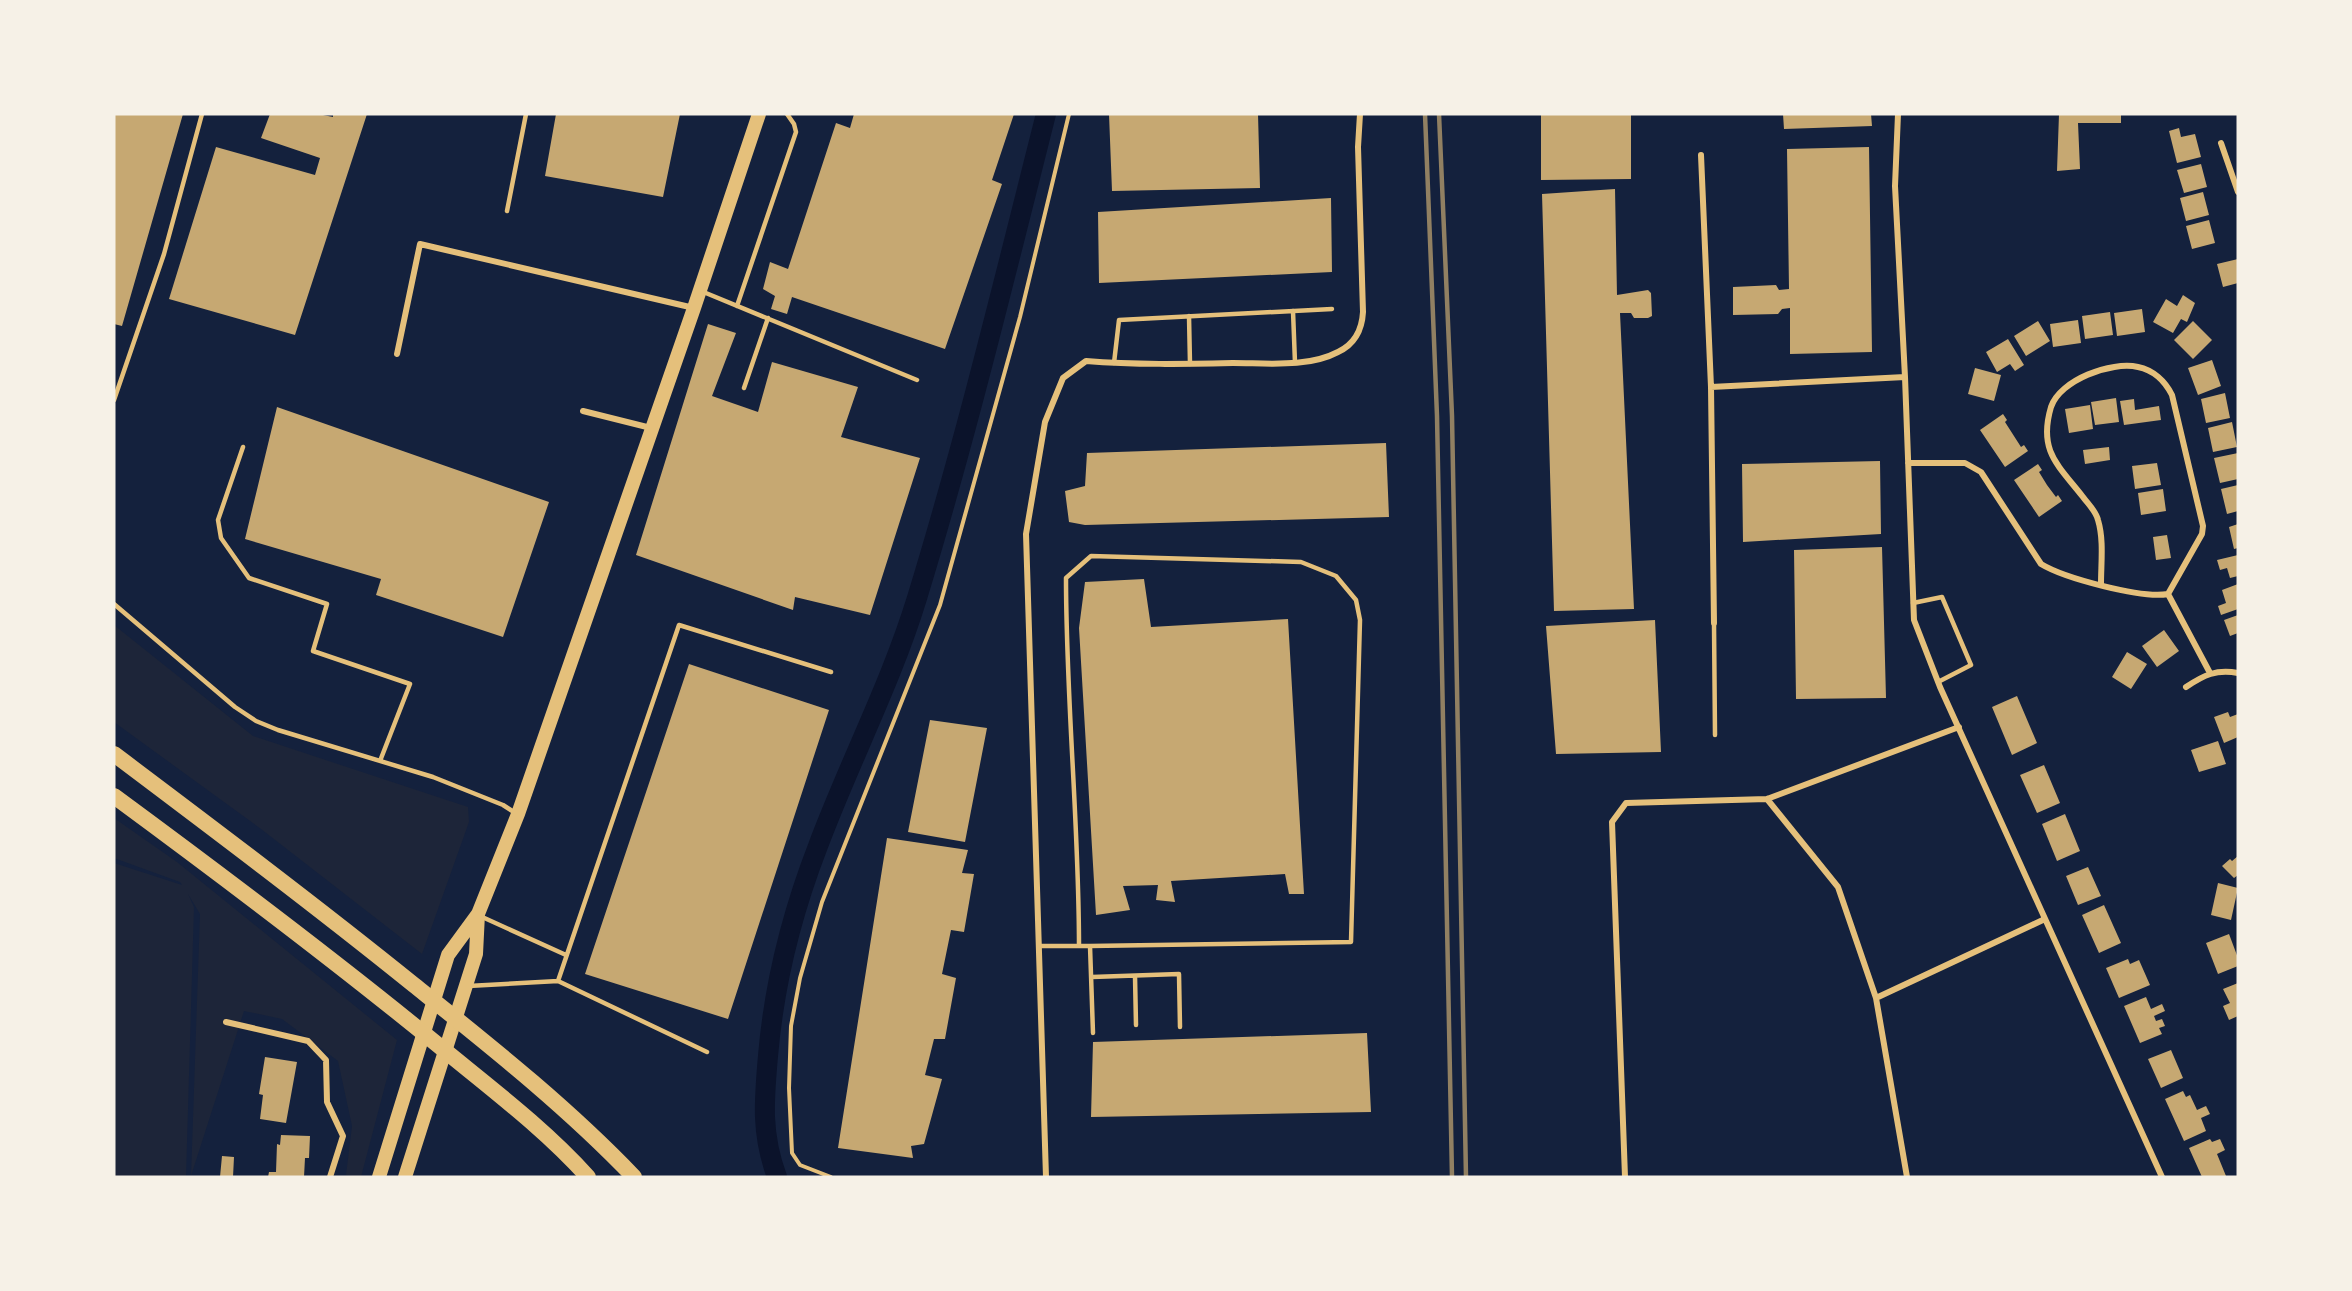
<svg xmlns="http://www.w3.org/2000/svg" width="2352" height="1291" font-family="Bitter,serif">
<rect width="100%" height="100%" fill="#14213d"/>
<path fill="#1d2539" d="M114,625L253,736L468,807L469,822L422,954L261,829L114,722Z
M114,818L177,862L397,1040L361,1177L346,1175L352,1126L338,1061L282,1019L244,1011L191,1176L200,914L188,894L194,907L186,1177H114V863L182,885L180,882L114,858Z"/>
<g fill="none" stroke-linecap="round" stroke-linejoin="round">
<path stroke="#0b132b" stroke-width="20" d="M777,1177C761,1134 764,1101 768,1056C774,985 792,913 818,846C849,763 891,683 917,598C966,438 1005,276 1046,114"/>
</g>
<path fill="#c6a872" d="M114,114H183L122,326L114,324Z
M270,114H318L333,117V114H367L295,335L169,299L216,147L315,175L320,158L261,138Z
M556,114H680L663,197L545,176Z
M854,114H1014L992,180L1002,184L945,349L792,297L787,314L771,309L775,296L763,289L770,262L788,269L836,123L850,128Z
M1109,114H1258L1260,188L1112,191Z
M1541,114H1631V179L1541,180Z
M1783,114H1871L1872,126L1784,129Z
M2059,114H2121V123H2078L2080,169L2057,171Z
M2179,128L2181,137L2195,134L2201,157L2177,163L2169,131Z
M1869,147L1872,352L1790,354V308L1782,309L1778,314L1733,315V287L1776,285L1779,290L1789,289L1787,149Z
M2201,164L2207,187L2184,193L2177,170Z
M1615,189L1617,295L1648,290L1651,293L1652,316L1648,318H1634L1631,313H1620L1634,609L1554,611L1542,194Z
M2203,192L2209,215L2186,221L2180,198Z
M1331,198L1332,272L1099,283L1098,212Z
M2209,220L2215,243L2192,249L2186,226Z
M2238,259V283L2223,287L2217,264Z
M2183,295L2195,303L2187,322L2181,319L2173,333L2153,322L2166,299L2177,306Z
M2142,309L2145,332L2117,336L2114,313Z
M2110,312L2113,335L2085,339L2082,316Z
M2078,320L2081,343L2053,347L2050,324Z
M2038,321L2050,341L2026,356L2014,336Z
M2193,321L2212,340L2193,359L2174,340Z
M708,324L736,333L712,396L758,412L772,362L858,387L841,437L920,458L870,615L795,597L793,610L636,555Z
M2008,339L2024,365L2015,371L2010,364L1997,372L1986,352Z
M2212,360L2221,386L2198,395L2188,368Z
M1975,368L2001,375L1994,401L1968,394Z
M2225,393L2230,418L2206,423L2201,399Z
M2116,398L2119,422L2095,425L2091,402Z
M2134,399L2135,410L2159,406L2161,420L2124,425L2120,401Z
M2090,405L2093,429L2069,433L2065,409Z
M277,407L549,502L503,637L376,595L381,579L245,539Z
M2003,414L2007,420L2005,422L2021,447L2024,445L2028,451L2005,467L1980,430Z
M2232,422L2237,447L2213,452L2208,428Z
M1386,443L1389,517L1085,525L1069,522L1065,491L1085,486L1087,453Z
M2109,447L2110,460L2085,464L2083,450Z
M2238,453V479L2220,483L2214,458Z
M1880,461L1881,534L1743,542L1742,464Z
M2157,463L2161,485L2135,489L2132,466Z
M2038,464L2042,470L2039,472L2047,485L2056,497L2058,495L2062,501L2039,517L2014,480Z
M2238,485V511L2227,514L2221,489Z
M2163,489L2166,511L2141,515L2138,493Z
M2238,524V548L2234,549L2229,527Z
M2167,535L2171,558L2156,560L2153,537Z
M1882,547L1886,698L1796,699L1794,550Z
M2238,555V576L2230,578L2227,568L2220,570L2217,560Z
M1144,579L1151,627L1288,619L1304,894H1289L1285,874L1171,881L1175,902L1156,900L1158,885L1123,886L1130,910L1096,915L1079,628L1085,582Z
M2238,584V609L2221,615L2218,606L2226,603L2222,590Z
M2238,615V633L2230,636L2224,620Z
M1655,620L1661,752L1556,754L1546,626Z
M2164,630L2179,651L2157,667L2142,646Z
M2127,652L2147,664L2131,689L2112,677Z
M689,664L829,710L728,1019L585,974Z
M2017,696L2037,743L2012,755L1992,707Z
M2228,712L2230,717L2238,714V737L2224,743L2214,717Z
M930,720L987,728L965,842L908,832Z
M2218,741L2226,764L2199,772L2191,750Z
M2044,765L2060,803L2037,813L2020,775Z
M2065,814L2080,851L2057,861L2042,824Z
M887,838L968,850L962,873L974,874L964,932L951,930L942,974L956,978L945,1039H934L925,1075L942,1079L924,1144L911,1146L913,1158L838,1148Z
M2238,856V875L2234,878L2222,866L2230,859L2232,861Z
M2088,867L2101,896L2078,905L2066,876Z
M2218,883L2238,888L2231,920L2211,915Z
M2104,905L2121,943L2099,953L2082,915Z
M2229,934L2238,958V966L2218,974L2206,943Z
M2128,959L2130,964L2139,960L2150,985L2119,998L2106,968Z
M2238,983V1016L2229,1020L2223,1006L2230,1003L2223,989Z
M2146,997L2151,1009L2162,1004L2165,1011L2154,1016L2156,1021L2162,1019L2165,1026L2159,1028L2162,1034L2140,1043L2124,1006Z
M1367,1033L1371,1112L1091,1117L1093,1042Z
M2171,1050L2183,1078L2161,1088L2148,1059Z
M265,1057L297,1062L286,1123L260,1119L263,1095L259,1094Z
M2183,1091L2186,1097L2190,1095L2197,1110L2206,1106L2210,1114L2201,1118L2206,1131L2184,1141L2165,1099Z
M281,1135L310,1136L309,1158H305L304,1177H268L269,1172H276L277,1144L280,1145Z
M2210,1139L2212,1142L2220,1139L2225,1150L2217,1154L2226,1176L2224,1177H2202L2189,1148Z
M222,1156L234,1157L233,1177H220Z"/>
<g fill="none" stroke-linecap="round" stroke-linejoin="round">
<path stroke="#e5c07b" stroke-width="4" d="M831,1177L800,1165L792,1153L789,1088L791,1026L800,978L822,902L940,605L1020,317L1069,114"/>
<path stroke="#e5c07b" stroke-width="4.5" d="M507,211L526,114
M701,291L917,380
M737,306L796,132L794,124L787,114
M1293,311L1295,363
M1189,316L1190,364
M1114,363L1119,320L1332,309
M744,388L768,318
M114,400L164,254L202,114
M243,447L218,520L221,538L249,578L327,604L313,651L410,684L380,761
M1913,603L1942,597L1971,665L1938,682
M114,604L235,707L256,721L278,730L433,777L503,805L517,814
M1714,623L1715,735
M480,916L566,955
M1040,946H1090L1093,1033
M1079,946C1079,823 1066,701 1066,578L1091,556L1301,562L1336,576L1356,600L1360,620L1351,942L1090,946
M1135,976L1136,1025
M1092,977L1179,974L1180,1027
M558,981L679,625L831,672
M468,986L558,981L707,1052"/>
<path stroke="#e5c07b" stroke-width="6" d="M1898,114L1895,186L1905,377L1914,620L1940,687L2162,1177
M2221,143L2238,192
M1701,155L1711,387L1714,623
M397,354L420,244L694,308
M1711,387L1905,377
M583,411L651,428
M1908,463H1965L1981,472L2041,564C2064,578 2142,599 2168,594L2202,534L2203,526L2172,395C2165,381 2153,370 2138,367C2111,361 2060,380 2051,407C2038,451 2058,465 2083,497C2088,504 2096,511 2098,520C2104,540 2101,563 2101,584
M2168,594L2210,673
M2186,687C2204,675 2216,669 2238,673
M1767,799L1838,887L1876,998L2045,919
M1876,998L1907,1177
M226,1022L308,1041L326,1060L327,1102L343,1136L330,1177
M1046,1177L1026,534L1045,422L1063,378L1086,361C1135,365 1184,364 1233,363C1266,363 1308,368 1338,352C1355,344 1362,330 1363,312L1358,147L1360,114
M1625,1177L1612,822L1626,803L1767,799L1959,727"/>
<path stroke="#e5c07b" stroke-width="14" d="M379,1177L448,955L478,914L518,814L694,308L759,114
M405,1177L476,954L478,914"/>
<path stroke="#e5c07b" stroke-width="16" d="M114,754C215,830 316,906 414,985C490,1046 566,1106 634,1177
M114,796C224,877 333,959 438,1045C489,1087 544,1128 588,1177"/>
<path stroke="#918062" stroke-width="4.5" d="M1425,114L1437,416L1452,1177
M1439,114L1452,416L1466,1177"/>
</g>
<rect width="2352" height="1291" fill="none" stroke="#f6f1e7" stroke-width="231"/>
</svg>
